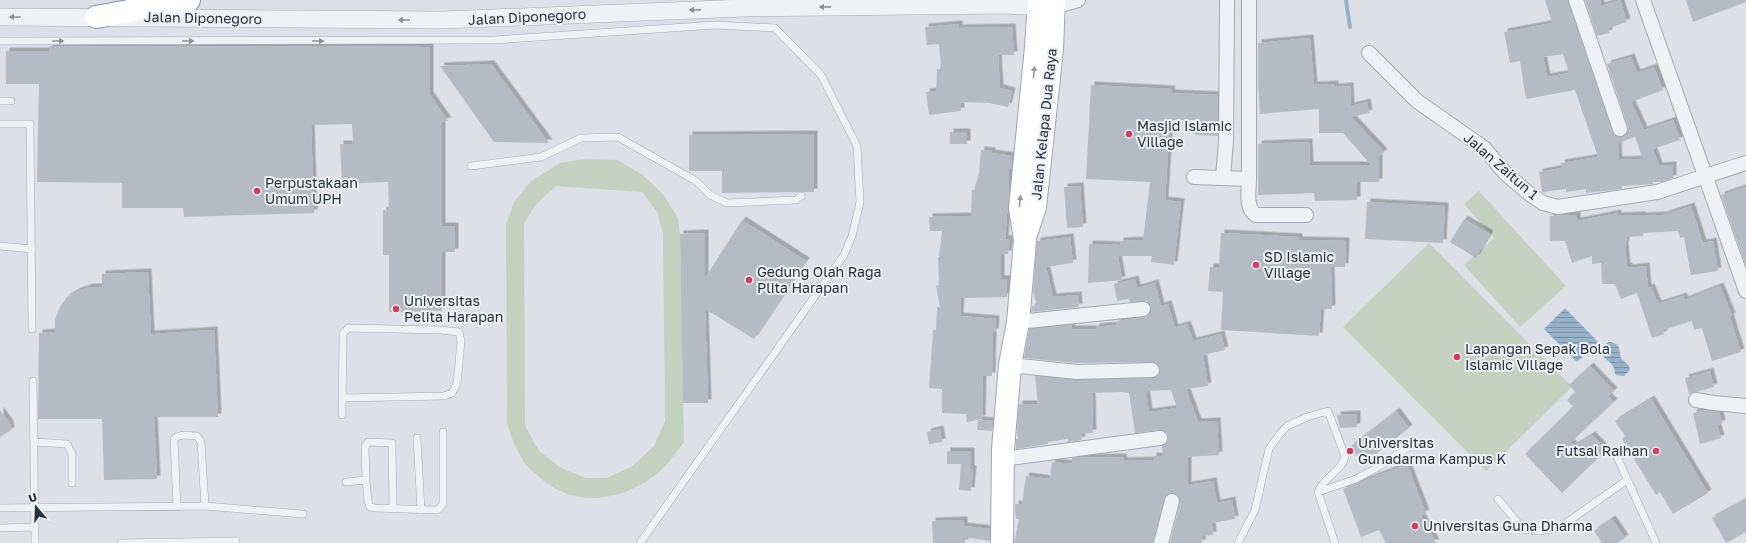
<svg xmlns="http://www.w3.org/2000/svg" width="1746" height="543" font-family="'Golos Text',sans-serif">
<defs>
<pattern id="water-rules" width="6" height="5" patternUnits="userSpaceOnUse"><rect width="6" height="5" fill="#96b2c8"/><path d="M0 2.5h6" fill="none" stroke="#7a91a4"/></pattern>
<filter id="shadow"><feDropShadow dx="3.5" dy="-3.5" stdDeviation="0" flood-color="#0004"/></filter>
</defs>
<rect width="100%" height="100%" fill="#dde1e7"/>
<path fill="#c4d1be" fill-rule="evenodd" d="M585,159L617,160L643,175L663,194L678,218L680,234L684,442C675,453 666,468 654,476C618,503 571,508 537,475C533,471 527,467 524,462C516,450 511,437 507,423L506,225L514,202L531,181L560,163ZM556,186L642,192L657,212L663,233L665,421L654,446L631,467L606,478H586L561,468L539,451L525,426L524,223L536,205Z
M1479,191L1566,286L1520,327L1464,265L1494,238L1464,204Z
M1429,243L1572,387L1486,471L1343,327Z"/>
<path fill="url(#water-rules)" d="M1565,308L1598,342L1577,362L1544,329Z
M1609,342C1621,343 1619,350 1621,358L1629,366L1630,370L1624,376L1616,375C1614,372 1615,369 1613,366C1609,359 1590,352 1609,342Z"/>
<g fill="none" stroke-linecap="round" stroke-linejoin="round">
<path stroke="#96b2c8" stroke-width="4" d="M1346,0L1350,27"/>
</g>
<path fill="#b4bbc4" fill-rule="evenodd" filter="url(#shadow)" d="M1545,0H1568L1612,132L1615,136L1623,137L1627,134L1628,127L1607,64L1631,57L1637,73L1654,67L1663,90L1631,102L1644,130L1673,120L1680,140L1653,149L1659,166L1673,165V178L1662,182H1653V184L1622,186V189L1586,193V189L1566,192V189L1542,192L1539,172L1562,168L1561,163L1598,157L1575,90L1526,99L1520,61L1510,63L1504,32L1552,23ZM1563,54L1569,73L1547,77L1543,57ZM1635,137L1643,159L1619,160L1618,143Z
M1585,0H1600L1601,6L1620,0L1627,22L1608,28L1609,33L1597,36Z
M1686,0H1746V2L1693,22Z
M959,24V28L1012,27L1014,55H998L1000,88L1012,91L1008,107L989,103L960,102L961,111L929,115L926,92L936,91L937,69H941L939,44L927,45L925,27Z
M1310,38L1314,85L1335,84V87L1350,86L1351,106L1367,102L1369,113L1351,117L1384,152L1379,156V182H1357V200L1315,201L1314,193L1258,195V144L1309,142L1310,165H1371L1343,133H1319V109L1260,114L1258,84V43Z
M49,46L430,47V95L448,121L442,122V226H455V252H442V311L389,312V255H383V210L389,211L388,182L342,184L340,144H353L352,124L311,125L314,213L184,217L183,208H122V183L37,182L39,84H6V51H49Z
M491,64L549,143L494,142L440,66Z
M1091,85L1172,89L1171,93L1218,95V136L1195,135L1196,120H1170L1165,200L1181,202L1174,265L1151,262L1152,256H1118L1122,280L1088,283L1089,244L1120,245V241L1143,240L1150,182L1086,179Z
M950,132H967V144H950Z
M814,134V192L722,193V171H689V135Z
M981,150L992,151V153L1012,156L1011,169L1009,168V189L1005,239H1010L1008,254H1001V279H1007V297L961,298L960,316L996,319L995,332H993L992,376H983L982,419L967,422L966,414L942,413V389L929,388L933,330H936L937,307H940L936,286L939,285L938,257H939L942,231H930L929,217L971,216L972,190H974L979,173Z
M1080,186L1083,227L1067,228L1064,187Z
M1746,187V266L1721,195Z
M1367,202L1445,206L1443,243L1365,239Z
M1691,206L1703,243L1713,241L1718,271L1691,275L1684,237L1680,238L1678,231L1643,233V236L1627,237L1625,246L1627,266H1629V268L1646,266L1648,288L1651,287L1658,304L1683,296L1685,300L1720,286L1732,316L1730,317L1741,352L1712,361L1702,328L1694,330L1692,321L1663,330L1664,334L1652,338L1637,293L1621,299L1615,284H1602L1601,263L1592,264V256L1572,263L1565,241H1550V216L1577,215V221L1618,213V216L1642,215V216L1663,215Z
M1464,219L1490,234L1476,258L1450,242Z
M742,220L806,261L754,339L705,309L708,403H683L680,234L705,233V278Z
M1221,233L1299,237V240L1346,241L1345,267H1331L1332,309H1321L1319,336L1221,330L1223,292L1208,291L1210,267H1219Z
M1070,237L1073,263L1046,267L1053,297L1078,295L1079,307L1031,312L1032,306H1037L1033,291L1037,241Z
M148,272L151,334L214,330L218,417H154L157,479L104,480L102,419H38L39,333L55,332V319L60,307L67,297L78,291L90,287H102V274Z
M1135,279L1137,288L1155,283L1161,306L1168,304L1175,328L1187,324L1193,341L1221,334L1225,350L1203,355L1208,386L1186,389L1198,422L1217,421L1219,455L1188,457V485L1213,481L1217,503L1232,500L1235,519L1212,523L1213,535L1203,536L1202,543H1170L1180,503L1178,495L1170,493L1164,499L1153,543H1014L1019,519H1016L1015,504H1022L1026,476L1050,479L1052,462L1073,464L1072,458L1123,457L1124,461L1153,460V456H1163L1162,446L1168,441L1167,433L1159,430L1135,433L1129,393L1121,392L1092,393L1093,433L1081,434L1082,440L1068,442V439L1048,442V444L1016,449V439H1018L1017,429L1019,404H1038L1035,376L1077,380L1152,378L1159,374V366L1152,362L1077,363L1024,358L1029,329L1071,325L1072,329H1096V327L1116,325V322L1124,320L1148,316L1151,309L1147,301L1130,302L1129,299L1117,301L1114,284ZM1171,390L1177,408L1149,412L1146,391Z
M1590,366L1614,391L1608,396L1614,402L1571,442L1574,446L1592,435L1606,450L1562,493L1525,454L1573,407L1567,400L1575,392L1569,385Z
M1710,371L1714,387L1689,394L1685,378Z
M1651,399L1708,493L1673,514L1660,492L1656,495L1645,477L1622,439L1625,436L1615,421Z
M0,410L10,424L11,430L0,437Z
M1704,410L1719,412L1722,423L1717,425L1721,438L1700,444L1693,413Z
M1396,411L1409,428L1363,464L1350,447Z
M1357,414V427L1340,428L1337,415Z
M978,420L993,421L992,431L977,430Z
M940,429L942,442L929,444L927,432Z
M947,451H971V469H973L971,491L959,490L961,464H947Z
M1407,464L1426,513L1421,515L1436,543H1386L1379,530L1361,537L1343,489Z
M1746,500V532L1726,543L1712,518Z
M1612,519L1625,538L1617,543H1602L1594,531Z
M964,520V526L990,529V541L965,537V543H933L932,521Z"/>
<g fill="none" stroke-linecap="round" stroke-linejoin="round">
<g stroke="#a2a8b1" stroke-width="8">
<path id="service" d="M0,41L494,40L715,25L775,28L821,75L857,146L860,202L852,236L844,255L640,543
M0,101H11
M0,124H30L32,329
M471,166L541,157L581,138L618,137L696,181L710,195L727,203L796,200L801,196
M0,246L32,249
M33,381L35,543
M342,415L343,334L348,328L440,330L459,332L461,341L457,384L452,393L444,396L343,398
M417,438L421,510
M34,442L67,444L72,454V483
M1614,450L1656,543
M366,480L368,501L370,507L375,508L437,510L440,508L443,504V432
M346,482L366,480L365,447L368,442L392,443L393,509
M1318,492L1356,479L1380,466L1413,444
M1498,499L1523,529L1539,531L1559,528L1627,480
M177,507L174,440L176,437L183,435L197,436L201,442L205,506
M0,508L205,506L303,514
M0,528L34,527
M121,543L236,541
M1238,543L1255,510L1269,449L1279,435L1287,426L1307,417L1328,411L1345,456C1342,472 1323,477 1318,492L1335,543"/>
</g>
<g stroke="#a2a8b1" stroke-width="16">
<path id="minor" d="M1576,0L1620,129
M1643,0L1746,291
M1054,7L1078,0
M1369,53L1417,101L1484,148L1505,173L1527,192L1543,203L1558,207L1657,192L1746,163
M1194,177L1249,179V0
M1223,177L1226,141L1227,0
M1249,179C1249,190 1245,208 1256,215H1306
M1018,322L1143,309
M1010,365L1077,372L1152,370
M1696,400L1714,403L1746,406
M1003,459L1160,438
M1161,543L1172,501"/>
</g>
<g stroke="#a2a8b1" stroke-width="18">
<path id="tertiary" d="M0,17L443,20L745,8L1004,5L1049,7"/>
</g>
<g stroke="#9ca7b3" stroke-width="24">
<path id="primary" d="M1026,234L1035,207L1052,49L1054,0
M1002,543L1003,449L1010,365L1018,322L1024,253L1025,239L1020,208L1036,47L1039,0"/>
</g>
<g stroke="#84909e" stroke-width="24">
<path id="motorway" d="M96,17L189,0"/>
</g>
<use href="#service" stroke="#eff2f5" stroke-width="7"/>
<use href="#minor" stroke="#eff2f5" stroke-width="14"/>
<use href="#tertiary" stroke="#eff2f5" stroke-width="17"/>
<use href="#primary" stroke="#fff" stroke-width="22"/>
<use href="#motorway" stroke="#fff" stroke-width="22"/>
</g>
<defs><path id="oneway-solid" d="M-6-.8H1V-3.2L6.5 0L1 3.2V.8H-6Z"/></defs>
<g fill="#8a919a">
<use href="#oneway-solid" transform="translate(825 7) rotate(179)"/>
<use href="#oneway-solid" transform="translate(695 10) rotate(179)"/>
<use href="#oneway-solid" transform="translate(15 17) rotate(-180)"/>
<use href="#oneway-solid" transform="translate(404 20) rotate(-180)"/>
<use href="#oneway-solid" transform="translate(58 41)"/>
<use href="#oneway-solid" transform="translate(188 41)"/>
<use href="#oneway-solid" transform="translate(318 41)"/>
</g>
<g fill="#92989e">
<use href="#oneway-solid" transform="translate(1034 72) rotate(-85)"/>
<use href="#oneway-solid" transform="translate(1020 201) rotate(-84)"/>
</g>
<g fill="#d03d5e" stroke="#ecf0f5" stroke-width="1.5">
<circle cx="1129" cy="134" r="4"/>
<circle cx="257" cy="191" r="4"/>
<circle cx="1256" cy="265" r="4"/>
<circle cx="749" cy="280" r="4"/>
<circle cx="396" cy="309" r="4"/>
<circle cx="1457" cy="357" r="4"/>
<circle cx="1350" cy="451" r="4"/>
<circle cx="1656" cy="451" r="4"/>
<circle cx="1415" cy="526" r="4"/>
</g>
<g text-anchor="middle" stroke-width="4" stroke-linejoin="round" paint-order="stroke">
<g font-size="14" fill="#26303e" stroke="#ecf0f5">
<text transform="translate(527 17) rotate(-3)" y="5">Jalan Diponegoro</text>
<text transform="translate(203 18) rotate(1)" y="5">Jalan Diponegoro</text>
<text transform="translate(1044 124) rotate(-84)" y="5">Jalan Kelapa Dua Raya</text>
<text transform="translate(1501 166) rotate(41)" y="5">Jalan Zaitun 1</text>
</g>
<g font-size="14" fill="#26303e" stroke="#ecf0f5" text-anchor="start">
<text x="1137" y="131">Masjid Islamic<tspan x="1137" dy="16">Village</tspan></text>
<text x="265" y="188">Perpustakaan<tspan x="265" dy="16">Umum UPH</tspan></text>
<text x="1264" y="262">SD Islamic<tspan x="1264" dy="16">Village</tspan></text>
<text x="757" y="277">Gedung Olah Raga<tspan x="757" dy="16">Plita Harapan</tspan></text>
<text x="404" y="306">Universitas<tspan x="404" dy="16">Pelita Harapan</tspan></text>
<text x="1465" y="354">Lapangan Sepak Bola<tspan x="1465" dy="16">Islamic Village</tspan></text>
<text x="1358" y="448">Universitas<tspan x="1358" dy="16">Gunadarma Kampus K</tspan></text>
<text x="1648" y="456" text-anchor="end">Futsal Raihan</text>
<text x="1423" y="531">Universitas Guna Dharma</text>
</g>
</g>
<g transform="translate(36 507) rotate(341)" stroke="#ecf0f5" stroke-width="3" paint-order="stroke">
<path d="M0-3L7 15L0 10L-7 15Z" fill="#26303e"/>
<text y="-6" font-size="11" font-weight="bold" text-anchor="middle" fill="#26303e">U</text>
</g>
</svg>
